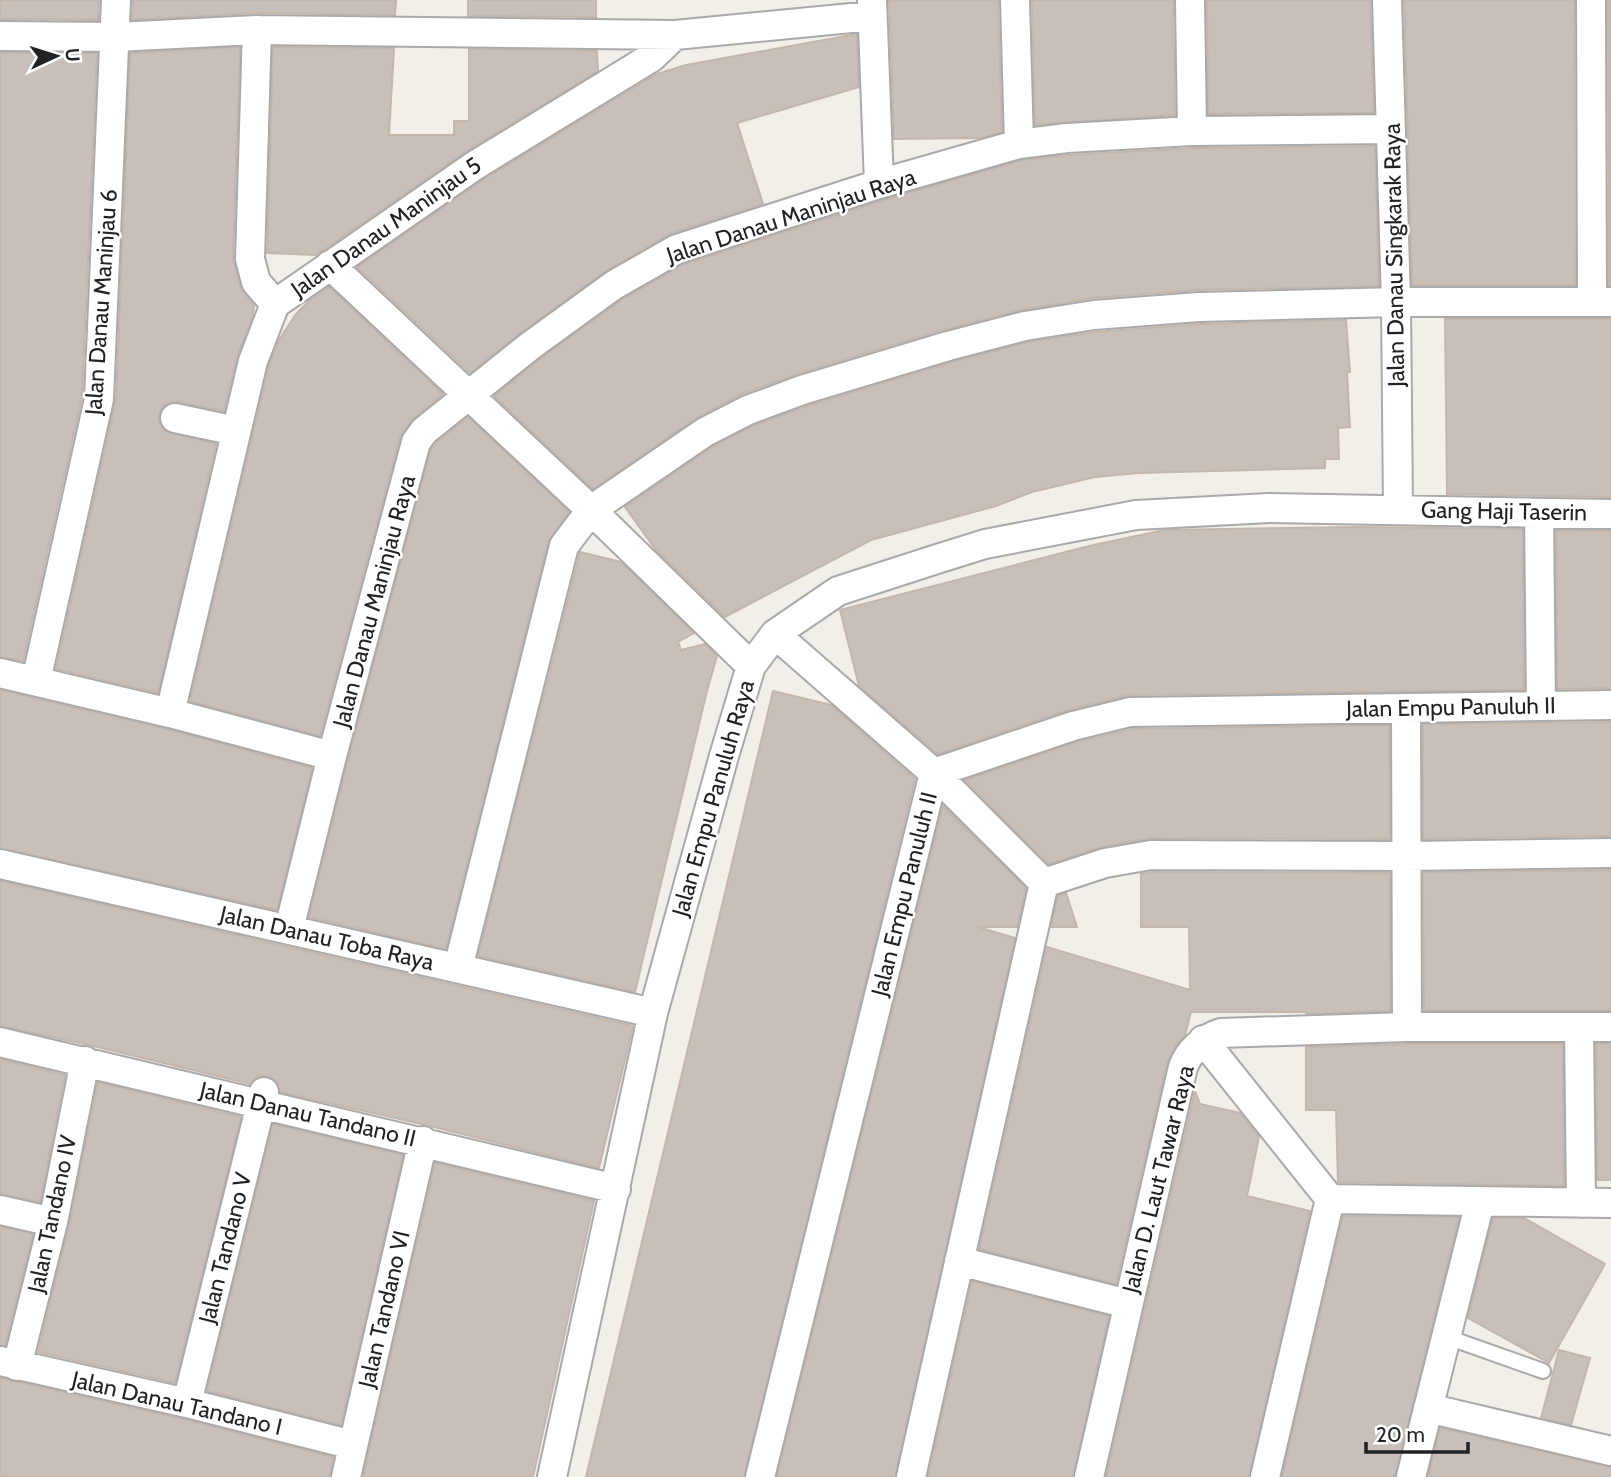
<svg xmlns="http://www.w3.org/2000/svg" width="1611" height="1477" font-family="Cabin,sans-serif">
<rect width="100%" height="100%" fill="#f2efe9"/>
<path fill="#c7bfb8" stroke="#c4b6ab" stroke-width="2" d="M0,0H99L98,20L0,19Z
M133,0H396L395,15L257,13L132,20Z
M468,0H596V17L468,16Z
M889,0H998L1002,132L980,138L894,139Z
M1032,0H1173L1175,115L1035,125Z
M1207,0H1370L1374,113L1208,114Z
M1404,0H1574L1575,285H1412Z
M1608,0H1611V285H1609Z
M857,34L859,87L737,123L763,204L672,233L606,271L520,333L470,373L357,267L483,180L657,74L686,65Z
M240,47L233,259L240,287L254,305L253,315L237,357L224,411L178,402H171L163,406L159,414V422L164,431L216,444L158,693L56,669L116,400L130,53Z
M273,47L394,48L389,135H454V121H469V49L597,51L598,71L465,152L316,255L267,253Z
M0,53H97L82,397L23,661L0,657Z
M1375,146L1379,286L1198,290L1093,298L1021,310L943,330L797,374L742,394L696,418L593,489L494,396L540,359L623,299L684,264L884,200L1022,160L1068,155L1193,148Z
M329,287L443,394L414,418L400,437L320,736L190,701L269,366L279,340L296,314L309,301Z
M1445,319H1611V497L1447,494Z
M1346,320L1350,372H1347L1350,427L1338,428L1339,459H1325V468L1139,473L1095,477L1032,492L996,506L871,540L725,617L656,550L625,507L714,446L755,425L807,406L952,362L1028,342L1096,332L1200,324Z
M468,417L569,512L548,542L446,949L309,917L348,760L431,449L436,443Z
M1356,527L1523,529L1524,690L1129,695L1068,710L938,754L859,686L840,610L1089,546L1164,530Z
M1556,530L1611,531V688L1557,689Z
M580,552L621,562L694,633L678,642L681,650L705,644L717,656L707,691L635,992L478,956Z
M0,690L166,729L312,768L277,910L0,848Z
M773,691L831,705L915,779L744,1477H586Z
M1611,722V836L1423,839V724Z
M1389,725L1390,839L1151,838L1102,847L1049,864L965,780L1078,742L1132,729Z
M943,806L1026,888L1017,927H978L1015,938L895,1477H777Z
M1611,870V1010H1424L1423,872Z
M1152,872L1390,873V1011L1306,1014V1012H1191L1185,1035L1175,1046L1167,1063L1116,1284L979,1249L1047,947L1190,990L1189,927H1141V874Z
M0,881L633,1026L599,1168L426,1125L280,1092L276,1081L267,1076H259L250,1084L89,1045L0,1026Z
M1066,893L1077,927H1051L1058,896Z
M1407,1044H1563L1564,1186L1338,1182L1336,1110H1306V1047Z
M1596,1044H1611V1180H1597Z
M0,1059L65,1075L40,1202L0,1194Z
M98,1082L241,1117L175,1383L38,1352L69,1226Z
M1195,1091L1200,1104L1240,1113L1259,1137L1247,1196L1310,1211L1249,1477H1106Z
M273,1124L403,1155L341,1425L207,1391Z
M435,1163L594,1201L533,1477H363Z
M1343,1216L1459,1217L1395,1477H1282Z
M1493,1218H1524L1605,1264L1549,1363L1468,1318Z
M0,1227L33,1234L5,1345H0Z
M972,1281L1109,1316L1073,1477H928Z
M1559,1350L1590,1358L1571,1425L1541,1418Z
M0,1378L183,1419L333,1457L330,1477H0Z
M1440,1428L1611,1467V1477H1428Z"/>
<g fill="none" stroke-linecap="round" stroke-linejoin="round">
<g stroke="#a9a9a9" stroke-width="18">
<path id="service" d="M1447,1337L1543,1371"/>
</g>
<g stroke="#a9a9a9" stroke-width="32">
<path id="minor" d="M872,0L879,184
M1015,0L1019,144
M1190,0L1192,131
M1387,0L1396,302L1398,509
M1591,0L1592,302
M257,30L250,259L256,282L275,304
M0,36L116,37L257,30L675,35L872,16
M330,265L591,510L751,666
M175,418L236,431
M1539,513L1541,706
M775,634L934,773L1044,883
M0,673L170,713L332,756
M36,681L99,399L116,0
M1406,708L1407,1027
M170,713L253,361L275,304L474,166L652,57L675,35
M0,864L653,1013
M289,929L332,756L416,442L424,431L530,346L614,285L677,249L879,184L1019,144L1067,138L1192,131L1391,129
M458,968L564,546L591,510L705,432L748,410L802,390L948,346L1025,326L1094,315L1199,307L1396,302H1611
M1579,1027L1581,1203
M1203,1040L1330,1199
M0,1042L616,1189
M0,1210L53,1222
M959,1261L1128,1304
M0,1361L187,1403L353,1445
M17,1366L53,1222L85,1061
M187,1403L264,1092
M1428,1408L1611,1451
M346,1477L423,1141
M552,1477L653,1013L724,756L751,666L775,634L838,591L937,559L985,544L1136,515L1269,508L1611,514
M760,1477L934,773L1073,726L1130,712L1611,705
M911,1477L1044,883L1105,863L1151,855L1407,856L1611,853
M1089,1477L1183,1067C1190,1049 1203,1039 1221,1033L1407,1027H1611
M1265,1477L1330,1199L1611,1203
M1411,1477L1480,1202"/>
</g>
<use href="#service" stroke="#fff" stroke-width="14"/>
<use href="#minor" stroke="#fff" stroke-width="28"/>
</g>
<g text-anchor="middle" stroke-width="5" stroke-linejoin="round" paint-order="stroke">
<g font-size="23" fill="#222" stroke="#fff">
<text transform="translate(791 216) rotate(-18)" y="8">Jalan Danau Maninjau Raya</text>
<text transform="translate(386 227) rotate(-35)" y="8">Jalan Danau Maninjau 5</text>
<text transform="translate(1394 255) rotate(-91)" y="8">Jalan Danau Singkarak Raya</text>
<text transform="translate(101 302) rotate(-86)" y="8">Jalan Danau Maninjau 6</text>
<text transform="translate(1504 511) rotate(1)" y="8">Gang Haji Taserin</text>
<text transform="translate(374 601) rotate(-75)" y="8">Jalan Danau Maninjau Raya</text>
<text transform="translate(1451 707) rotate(-1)" y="8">Jalan Empu Panuluh II</text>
<text transform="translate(713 798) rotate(-74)" y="8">Jalan Empu Panuluh Raya</text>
<text transform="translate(904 894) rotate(-76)" y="8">Jalan Empu Panuluh II</text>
<text transform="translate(327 938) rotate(13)" y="8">Jalan Danau Toba Raya</text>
<text transform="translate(308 1114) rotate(13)" y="8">Jalan Danau Tandano II</text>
<text transform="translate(1158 1179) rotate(-76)" y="8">Jalan D. Laut Tawar Raya</text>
<text transform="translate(52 1214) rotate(-78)" y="8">Jalan Tandano IV</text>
<text transform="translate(225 1248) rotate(-76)" y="8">Jalan Tandano V</text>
<text transform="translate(384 1309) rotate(-77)" y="8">Jalan Tandano VI</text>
<text transform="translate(177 1403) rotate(13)" y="8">Jalan Danau Tandano I</text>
</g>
</g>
<g transform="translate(56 56) rotate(86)" stroke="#ffffff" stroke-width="5" paint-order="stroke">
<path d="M0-5L12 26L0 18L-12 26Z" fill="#222222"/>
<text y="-10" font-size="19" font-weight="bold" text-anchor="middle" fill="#222222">U</text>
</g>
<path d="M1366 1442v10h102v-10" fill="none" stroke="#222222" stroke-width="3.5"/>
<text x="1376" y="1442" font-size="21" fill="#222222" stroke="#ffffff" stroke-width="5" paint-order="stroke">20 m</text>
</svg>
